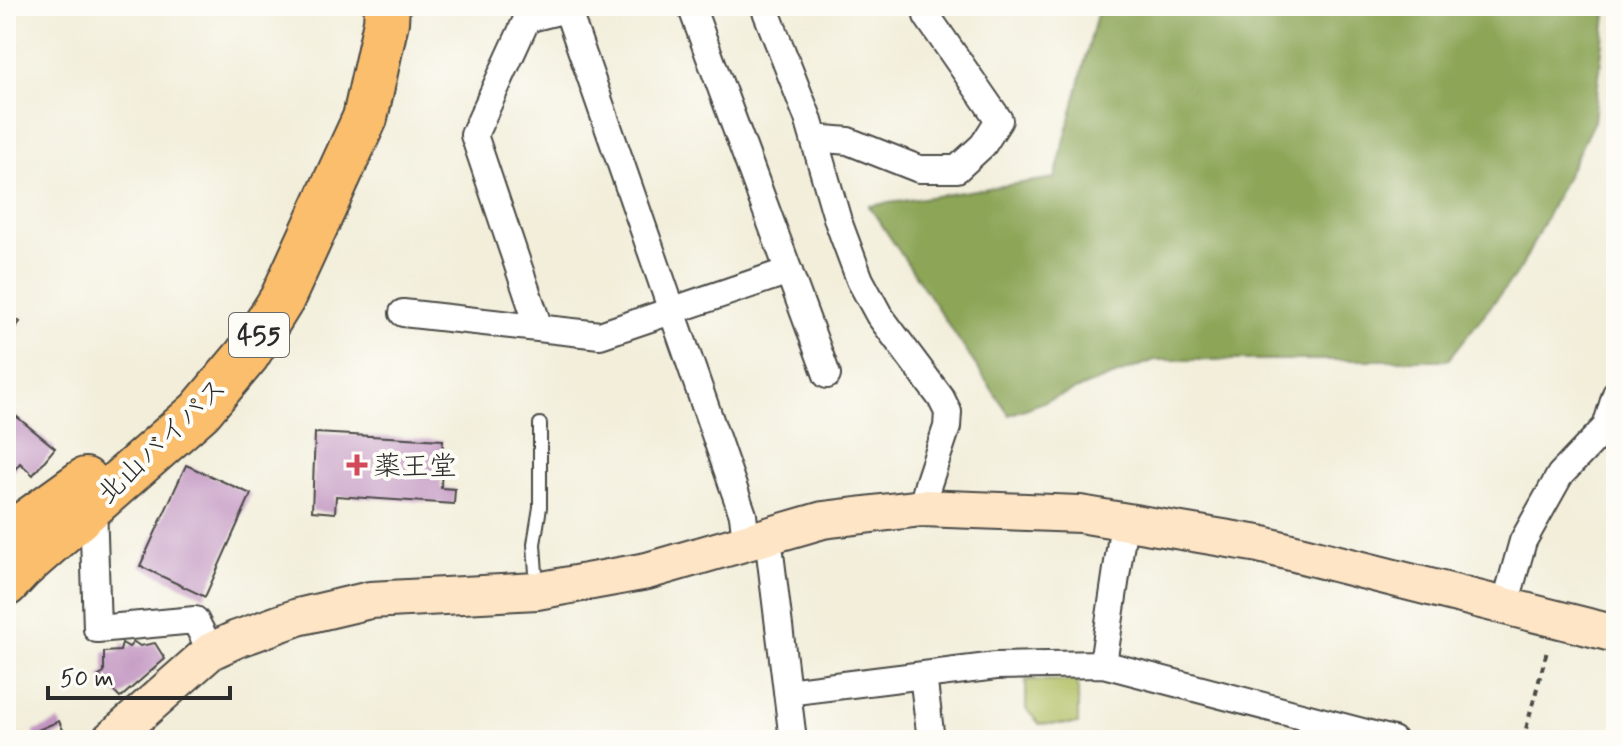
<svg xmlns="http://www.w3.org/2000/svg" width="1622" height="746" font-family="Mynerve,'Klee One',sans-serif">
<rect width="100%" height="100%" fill="#fdfcf7"/>
<filter id="ink" filterUnits="userSpaceOnUse"><feTurbulence type="fractalNoise" baseFrequency=".0125" numOctaves="2"/><feDisplacementMap in="SourceGraphic" scale="16" xChannelSelector="R" yChannelSelector="G"/><feConvolveMatrix kernelMatrix="1 2 1 2 8 2 1 2 1" color-interpolation-filters="sRGB"/></filter>
<filter id="wash" filterUnits="userSpaceOnUse"><feTurbulence type="fractalNoise" baseFrequency=".006" numOctaves="4" result="noise"/><feDisplacementMap in="SourceGraphic" scale="32" xChannelSelector="R" yChannelSelector="G"/><feGaussianBlur stdDeviation="1.8" result="paint"/><feColorMatrix in="noise" values="0 0 0 0 0 0 0 0 0 0 0 0 0 0 0 0 0 1.4 0 .05"/><feComposite in="paint" operator="in"/></filter>
<g filter="url(#wash)">
<rect width="100%" height="100%" fill="#f2eeda"/>
<path fill="#b0be61" stroke="#6e7446" stroke-width="2" d="M1026,680L1078,681V724H1039L1026,709Z"/>
<path fill="#8ca557" stroke="#5c6841" stroke-width="2" d="M1099,6H1607L1594,121L1521,268L1448,360H1155L1009,415L869,206L1055,178Z"/>
<g id="blocks">
<path fill="#c194c1" d="M6,311L20,322L6,339Z
M6,408L55,448L33,475L20,463L6,480Z
M315,433L443,440L441,488L455,489L454,504L336,496L335,513L312,511Z
M186,465L251,494L205,597L140,566Z
M134,642L140,646L155,643L165,659L120,698L99,676L104,673V652L120,651L122,643L129,647Z
M59,721L64,732L46,740H37L33,732Z"/>
</g>
</g>
<g filter="url(#ink)">
<use href="#blocks" fill-opacity="0" stroke="#494845" stroke-width="2"/>
<g fill="none" stroke-linecap="round" stroke-linejoin="round">
<g stroke="#494845" stroke-width="16">
<path id="lane" d="M537,588L534,544L540,507V424"/>
</g>
<g stroke="#494845" stroke-width="30">
<path id="street" d="M566,6L743,515L746,542
M691,6L827,375
M764,6L808,118L838,221L860,280L879,315L941,398L948,412L947,427L928,484L922,508
M814,138L848,141L919,169H957L983,145L999,120L927,16L926,6
M403,313L600,335L789,271
M539,328L474,135L527,19L567,9
M93,505L97,629L195,620L211,651
M765,537L770,553L793,740
M1505,605L1523,541L1560,475L1606,427L1616,394
M1103,664L1124,522
M923,675L931,740
M787,692L996,666L1103,664L1393,740"/>
</g>
<g stroke="#494845" stroke-width="40">
<path id="secondary" d="M110,740L211,651L237,639L298,617L370,600L537,591L647,571L823,520L922,508L1080,514L1259,544L1616,634"/>
</g>
<g stroke="#494845" stroke-width="48">
<path id="highway" d="M6,537L85,480
M6,584L20,569L200,411L247,355L282,299L365,118L386,22L387,6"/>
</g>
<path stroke="#494845" stroke-width="4" stroke-dasharray="6 6" stroke-linecap="butt" d="M1523,740L1547,651"/>
<use href="#lane" stroke="#fff" stroke-width="12"/>
<use href="#street" stroke="#fff" stroke-width="26"/>
<use href="#secondary" stroke="#fde5c5" stroke-width="36"/>
<use href="#highway" stroke="#fabe6d" stroke-width="44"/>
</g>
</g>
<path fill="#d1495b" stroke="#fdfcf7" stroke-width="3" d="M353 453h8v8h8v8h-8v8h-8v-8h-8v-8h8z"/>
<g text-anchor="middle" stroke-width="8" stroke-linejoin="round" paint-order="stroke">
<rect fill="#fdfcf7" stroke="#6a6a68" stroke-width="2" x="229" y="313" width="60" height="44" rx="6"/>
<g font-size="26" font-weight="bold" fill="#2b2b2b">
<text x="259" y="344">455</text>
</g>
<g font-size="28" fill="#2b2b2b" stroke="#fdfcf7">
<text transform="translate(161 440) rotate(-44)" y="10">北山バイパス</text>
</g>
<g font-size="28" fill="#2b2b2b" stroke="#fdfcf7" text-anchor="start">
<text x="373" y="475">薬王堂</text>
</g>
</g>
<rect width="1622" height="746" fill="none" stroke="#fdfcf7" stroke-width="32"/>
<path d="M48 686v12h182v-12" fill="none" stroke="#2b2b2b" stroke-width="4"/>
<text x="60" y="686" font-size="24" fill="#2b2b2b" stroke="#fdfcf7" stroke-width="6" paint-order="stroke">50 m</text>
</svg>
